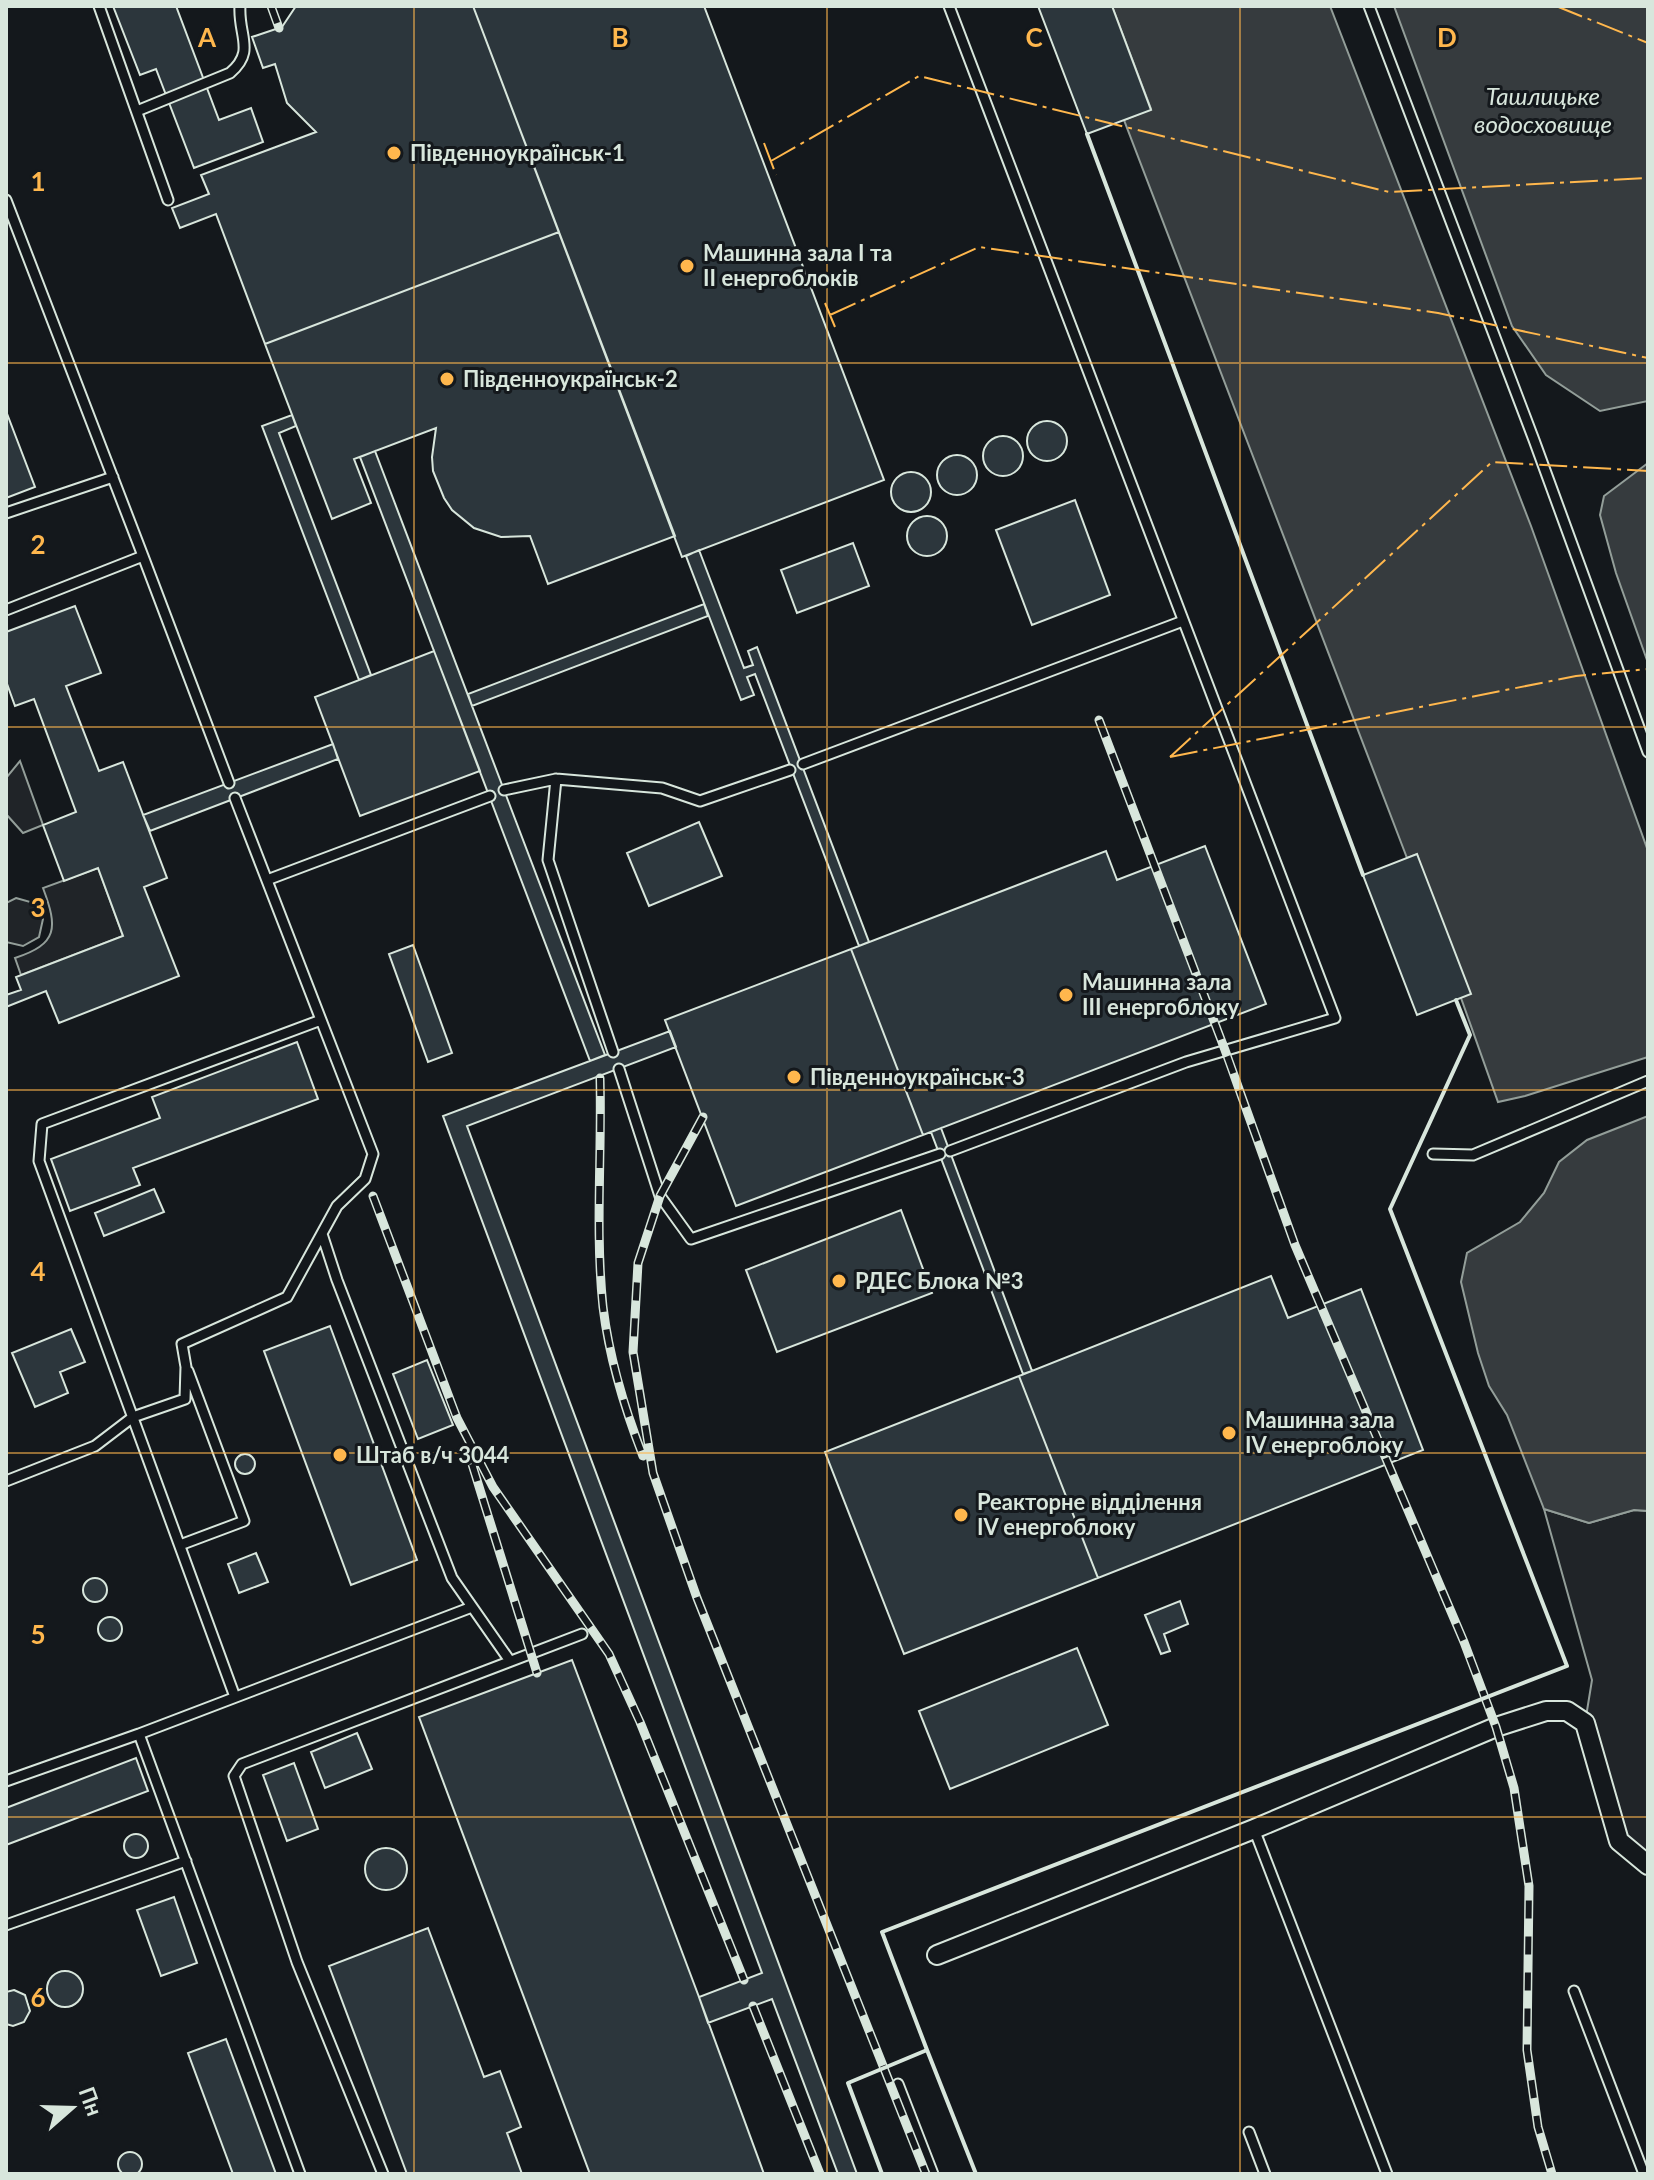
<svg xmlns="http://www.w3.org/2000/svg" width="1654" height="2180" font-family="Lato,sans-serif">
<rect width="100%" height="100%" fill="#14181c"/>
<path fill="#202428" stroke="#939e99" stroke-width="2" d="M20,761L43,825L23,833L6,814V778Z
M98,868L123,936L21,975L15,958C58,944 58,928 43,888Z
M16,898L34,903L43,919L39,937L23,946L6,942V903Z
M1544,1509L1589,1523L1634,1510L1648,1511V1865L1619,1841L1585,1723L1592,1680Z"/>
<path fill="#363b3e" stroke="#939e99" stroke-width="2" d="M1112,6H1330L1531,526L1648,851V1057L1525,1096L1498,1102L1461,998L1417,854L1407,858L1124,120L1151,109Z
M1394,6H1648V401L1600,411L1546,375L1512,326Z
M1648,463V663L1616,573L1600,515L1604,496Z
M1648,1116V1511L1634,1510L1589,1523L1544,1509L1507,1415L1489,1386L1478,1353L1461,1282L1467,1253L1520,1222L1544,1193L1559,1162L1587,1140Z"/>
<path fill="#2c363c" stroke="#d8e6dc" stroke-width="2" d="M113,6H176L219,120L251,108L263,142L194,168L156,69L140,75Z
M296,6H473L559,232L265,344L216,214L180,228L172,208L209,194L201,175L316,132L287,103L275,64L263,68L252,37L282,27Z
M473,6H704L884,480L682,557Z
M1038,6H1112L1151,110L1087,134Z
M559,232L675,536L548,584L530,536L501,537L474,528L452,510L444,498L433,471L432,457L436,428L354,459L371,503L332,519L265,344Z
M6,411L35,487L6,498Z
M292,415L296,426L279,433L371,675L359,680L262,426Z
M1027 441a20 20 0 1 1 40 0a20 20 0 1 1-40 0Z
M983 456a20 20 0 1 1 40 0a20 20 0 1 1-40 0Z
M375,451L504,790L605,1055L590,1061L434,651L360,457Z
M937 475a20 20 0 1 1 40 0a20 20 0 1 1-40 0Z
M891 492a20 20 0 1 1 40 0a20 20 0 1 1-40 0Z
M1075,500L1110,595L1032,625L996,530Z
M907 536a20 20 0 1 1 40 0a20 20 0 1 1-40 0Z
M853,543L869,586L797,613L781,570Z
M699,550L744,668L753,665L748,651L757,647L869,942L859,946L755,674L747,677L754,695L741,700L686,556Z
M704,604L708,616L472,706L468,694Z
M75,606L101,673L66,686L99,771L123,762L167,878L144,887L179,976L59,1023L46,991L6,1007V995L21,990L16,977L123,936L98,868L64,881L43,825L76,812L34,699L15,706L6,681V632Z
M434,651L480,771L360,816L315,697Z
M333,744L338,759L150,831L143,815Z
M699,822L722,876L649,906L627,853Z
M1205,846L1266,1004L923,1135L851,949L1106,851L1117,880Z
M1417,854L1471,994L1417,1015L1363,875Z
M413,945L452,1053L428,1062L389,954Z
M851,949L923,1135L736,1206L665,1020Z
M670,1031L676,1047L467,1126L857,2174H838L772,1999L708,2023L699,1997L762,1973L443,1116Z
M297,1042L318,1099L133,1168L140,1185L70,1211L51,1159L160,1118L152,1097Z
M941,1128L1032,1371L1023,1374L931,1132Z
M154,1189L164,1212L104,1236L95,1213Z
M901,1210L932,1293L777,1352L746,1270Z
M1271,1276L1288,1318L1361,1289L1423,1450L1098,1578L1019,1376Z
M330,1326L417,1560L351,1585L264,1351Z
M71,1329L85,1362L60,1372L68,1393L35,1407L12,1353Z
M427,1360L453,1425L418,1439L393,1374Z
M1019,1376L1098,1578L904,1654L825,1452Z
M235 1464a10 10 0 1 1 20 0a10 10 0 1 1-20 0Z
M256,1553L268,1582L239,1593L228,1564Z
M83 1590a12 12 0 1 1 24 0a12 12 0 1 1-24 0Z
M1180,1601L1188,1624L1164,1634L1170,1651L1161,1654L1145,1615Z
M98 1629a12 12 0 1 1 24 0a12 12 0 1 1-24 0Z
M1077,1648L1108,1725L950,1789L919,1711Z
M572,1660L699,1997L764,2174H590L419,1717Z
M357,1733L372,1769L325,1788L311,1752Z
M136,1758L148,1791L6,1845V1808Z
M294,1763L318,1829L287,1841L263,1775Z
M124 1846a12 12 0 1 1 24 0a12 12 0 1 1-24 0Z
M365 1869a21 21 0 1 1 42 0a21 21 0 1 1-42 0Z
M174,1897L197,1963L161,1976L137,1910Z
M428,1928L484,2077L500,2071L521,2127L507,2133L522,2174H407L329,1966Z
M47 1989a18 18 0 1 1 36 0a18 18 0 1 1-36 0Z
M14,1990L25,1995L30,2011L24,2022L13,2026L6,2024V1992Z
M226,2039L276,2174H233L188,2053Z
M118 2164a12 12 0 1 1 24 0a12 12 0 1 1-24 0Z"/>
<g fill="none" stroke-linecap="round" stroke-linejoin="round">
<g stroke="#d8e6dc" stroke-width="13">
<path id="service" d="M99,6L168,200
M949,6L1335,1018L1186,1062L950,1151
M1369,6L1534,440L1648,752
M137,111L230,73C256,51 238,36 240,6
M6,200L143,556L6,610
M6,513L113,477
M143,556L229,783
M803,764L1183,621
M556,779L548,860L613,1052
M504,790L556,779L662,788L700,801L790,770
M267,880L490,796
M619,1069L660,1196L691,1239L940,1154
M1433,1154L1473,1155L1648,1081
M322,1234L337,1280L452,1578L510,1661
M6,1481L95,1446L133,1417L185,1399L186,1367L182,1344L287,1297L337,1206L365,1179L373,1154L235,798
M180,1545L244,1521L188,1371
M235,1697L39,1161L42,1124L321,1020
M139,1734L300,2174
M6,1781L139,1734L472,1607
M1254,1829L1387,2174
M6,1925L186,1861
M1574,1991L1644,2174
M898,2084L933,2174
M1249,2132L1265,2174
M383,2174L297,1962L234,1776L242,1764L582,1634"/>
</g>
<g stroke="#d8e6dc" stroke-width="22">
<path id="minor" d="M937,1955L1254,1829L1496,1727L1546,1711H1567L1585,1723L1619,1841L1648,1865"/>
</g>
<use href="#service" stroke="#14181c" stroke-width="9"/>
<use href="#minor" stroke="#14181c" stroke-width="18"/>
<g stroke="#d8e6dc" stroke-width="9">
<path id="rail" d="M271,6L279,28
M1099,720L1225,1050L1295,1245L1464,1642L1496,1727L1514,1788L1529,1886L1527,2050L1538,2127L1552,2174
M600,1078C602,1154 595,1231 603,1307C609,1356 625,1410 643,1456
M703,1117L660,1196L638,1263L633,1352L653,1473L697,1598L926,2174
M373,1196L457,1418L493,1487L609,1654L640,1722L744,1980
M472,1464L537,1673
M753,2006L820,2174"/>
</g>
<use href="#rail" stroke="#14181c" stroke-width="6" stroke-dasharray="18" stroke-linecap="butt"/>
<path stroke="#d8e6dc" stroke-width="4" d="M1087,134L1363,875
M927,2050L976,2174
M882,2174L848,2083L927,2050L882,1932L1567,1666L1390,1209L1470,1035L1456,1000"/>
<path stroke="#ffb74d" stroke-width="2" stroke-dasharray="28 6 4 6" stroke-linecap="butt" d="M1556,6L1648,43
M764,143L776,175
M771,161L919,76L1389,192L1648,178
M825,303L835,327
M830,315L979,247L1438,313L1648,358
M1170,757L1492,462L1648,471
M1170,757L1576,676L1648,669"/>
</g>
<path fill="none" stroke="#ffb74d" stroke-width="2" stroke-opacity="0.55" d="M414,6V2174M827,6V2174M1240,6V2174M6,363H1648M6,727H1648M6,1090H1648M6,1453H1648M6,1817H1648"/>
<g fill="#ffb74d" stroke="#14181c" stroke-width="3">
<circle cx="394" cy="153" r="8"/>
<circle cx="687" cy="266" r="8"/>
<circle cx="447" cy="379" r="8"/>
<circle cx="1066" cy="995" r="8"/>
<circle cx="794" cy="1077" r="8"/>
<circle cx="839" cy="1281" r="8"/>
<circle cx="1229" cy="1433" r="8"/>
<circle cx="340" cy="1455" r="8"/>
<circle cx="961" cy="1515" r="8"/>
</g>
<g text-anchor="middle" stroke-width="6" stroke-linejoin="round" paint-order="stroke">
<g font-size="22" font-weight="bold" fill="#d8e6dc" stroke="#14181c" text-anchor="start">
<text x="410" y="161">Південноукраїнськ-1</text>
<text x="703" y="261">Машинна зала I та<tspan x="703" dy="25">II енергоблоків</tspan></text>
<text x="463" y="387">Південноукраїнськ-2</text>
<text x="1082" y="990">Машинна зала<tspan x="1082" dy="25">III енергоблоку</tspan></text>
<text x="810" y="1085">Південноукраїнськ-3</text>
<text x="855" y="1289">РДЕС Блока №3</text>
<text x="1245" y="1428">Машинна зала<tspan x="1245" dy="25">IV енергоблоку</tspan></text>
<text x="356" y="1463">Штаб в/ч 3044</text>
<text x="977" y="1510">Реакторне відділення<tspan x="977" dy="25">IV енергоблоку</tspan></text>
</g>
<g font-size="24" font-style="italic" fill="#d8e6dc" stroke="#14181c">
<text x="1543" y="105">Ташлицьке<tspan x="1543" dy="28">водосховище</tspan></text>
</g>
</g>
<g font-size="26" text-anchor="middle" font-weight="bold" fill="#ffb74d" stroke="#14181c" stroke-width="6" stroke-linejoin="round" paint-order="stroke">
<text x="207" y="47">A</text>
<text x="620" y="47">B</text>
<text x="1034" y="47">C</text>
<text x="1447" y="47">D</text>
<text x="38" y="191">1</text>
<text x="38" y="554">2</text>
<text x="38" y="917">3</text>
<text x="38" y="1281">4</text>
<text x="38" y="1644">5</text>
<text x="38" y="2007">6</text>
</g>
<rect width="1654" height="2180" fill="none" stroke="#d8e6dc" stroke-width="16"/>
<g transform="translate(72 2108) rotate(70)" stroke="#14181c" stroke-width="6" paint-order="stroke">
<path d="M0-6L14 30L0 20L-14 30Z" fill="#d8e6dc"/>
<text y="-12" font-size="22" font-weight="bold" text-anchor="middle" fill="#d8e6dc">Пн</text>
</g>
</svg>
